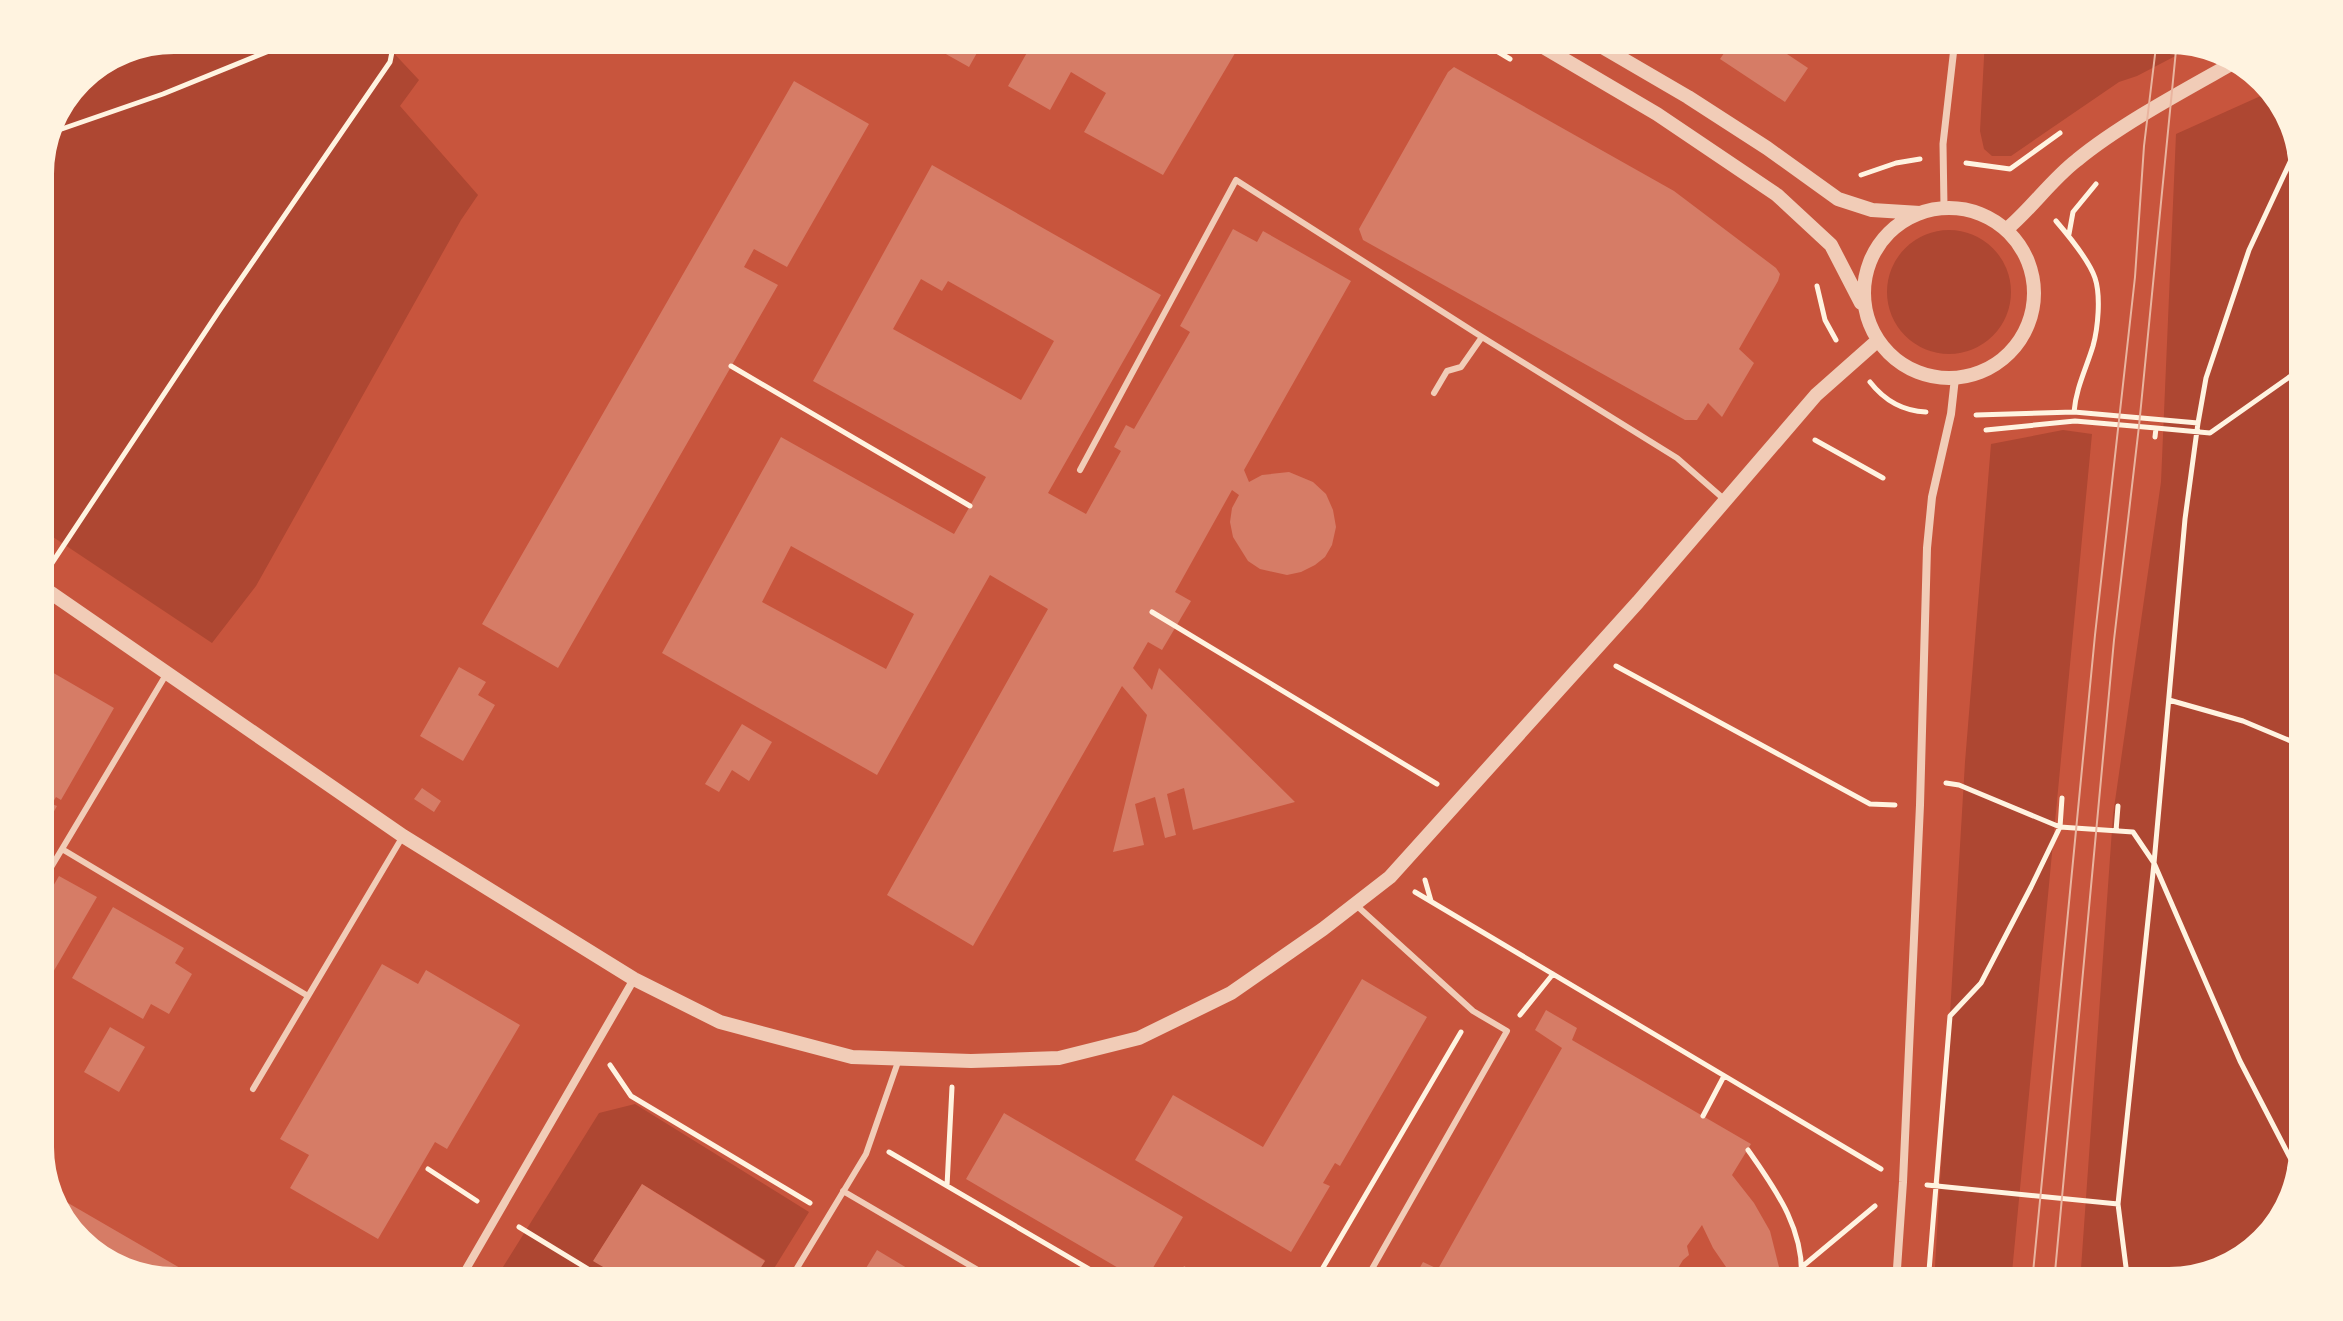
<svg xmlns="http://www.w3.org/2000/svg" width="2343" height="1321" font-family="Poppins,sans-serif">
<rect width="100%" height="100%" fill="#c8553d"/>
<path fill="#ae4732" d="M2169,38L2190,43L2185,51L2137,76L2119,82L2011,156H1992L1984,149L1980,131L1985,39Z
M388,47L419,80L400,106L478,195L461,220L256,586L212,643L38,527V165L78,77L122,48Z
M2274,90L2282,99L2305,165V1148L2287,1215L2238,1265L2170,1283H2080L2113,815L2161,482L2176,134Z
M1887 292a62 62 0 1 1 124 0a62 62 0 1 1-124 0Z
M2063,430L2092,434L2011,1283H1934L1965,762L1991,444Z
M635,1104L809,1212L765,1283H751L765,1260L642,1184L594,1260L630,1283H493L599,1113Z"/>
<path fill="#d67c66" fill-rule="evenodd" d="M1733,40H1766L1808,68L1785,102L1720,59Z
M1241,43L1163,175L1084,132L1106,93L1071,72L1050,110L1008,86L1029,49L1020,44Z
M928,44H982L969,67Z
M1454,67L1674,191L1776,268L1780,274L1778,281L1739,349L1754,363L1722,417L1708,403L1697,420H1685L1363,240L1359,229L1448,72Z
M794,81L869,124L787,267L754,249L744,267L778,285L558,668L482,624Z
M932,165L1161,295L1048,493L1086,514L1121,451L1114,447L1126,425L1134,429L1190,332L1180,326L1233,229L1257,242L1263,231L1351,281L1244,470L1249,482L1262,475L1289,472L1313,482L1326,494L1333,510L1336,527L1332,545L1325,557L1315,565L1301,572L1287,575L1260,569L1248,561L1233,537L1230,522L1232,508L1239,495L1232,490L1175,592L1191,601L1162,650L1148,642L1133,668L1152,690L1159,668L1295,802L1193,830L1184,788L1167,794L1176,835L1165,838L1155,797L1135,804L1144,845L1113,852L1147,715L1122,686L973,946L887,895L1048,609L990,575L877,775L662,653L781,437L954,534L970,506L986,477L813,381ZM921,279L942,291L948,281L1054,341L1021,400L893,329ZM791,546L914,614L886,669L762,602Z
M38,664L114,708L61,800L56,797L52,804L57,806L38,840Z
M459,667L486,682L478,695L495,705L463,761L420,736Z
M742,724L772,742L749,781L732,770L719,792L705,784Z
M422,788L441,801L434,812L414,799Z
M59,876L97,897L38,998V912Z
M113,907L184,948L175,963L192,974L169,1014L151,1004L143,1019L72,978Z
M382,964L418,984L426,970L520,1025L447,1149L435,1142L378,1239L290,1188L309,1155L280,1139Z
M1362,979L1427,1017L1340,1166L1335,1163L1323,1183L1330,1186L1291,1252L1135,1160L1173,1095L1263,1147Z
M1546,1010L1577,1028L1572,1040L1751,1144L1732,1175L1754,1203L1770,1231L1783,1283H1737L1713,1248L1702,1225L1687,1246L1689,1255L1683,1260L1669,1283H1411L1423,1262L1438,1269L1562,1048L1535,1030Z
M110,1027L145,1047L119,1092L84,1072Z
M1004,1113L1183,1217L1144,1283L966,1179Z
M642,1184L765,1261L751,1283H630L593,1261Z
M56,1196L206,1283H174L106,1265L61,1222L53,1201Z
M877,1250L932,1283H857Z
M1184,1266L1213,1283H1175Z"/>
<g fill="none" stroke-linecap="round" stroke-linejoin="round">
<path stroke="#fff3e0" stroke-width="5" d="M1480,41L1510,59
M117,52L141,48
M53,132L163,94L279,47
M1966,163L2010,169L2060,133
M1861,175L1896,163L1920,159
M2056,221C2068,235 2089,260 2095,278C2101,296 2098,328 2093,346C2086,369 2076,388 2074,412
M2069,234L2073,212L2096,184
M1817,286L1825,320L1836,340
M731,366L970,506
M1870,382C1884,400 1903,411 1926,412
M1976,415L2074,412L2198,423
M2156,428L2210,433L2305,366
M1986,430L2075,421L2156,428L2155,437
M1815,440L1883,478
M52,563L221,308L390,62L393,47
M1152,612L1437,784
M1616,666L1870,804L1895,805
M2169,700L2243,721L2305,747
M1946,783L1959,785L2060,827L2133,832L2154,863L2240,1061L2298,1173
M2116,831L2118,806
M1425,880L1431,901
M1415,892L1881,1169
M1520,1015L1553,974
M610,1065L631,1096L810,1203
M1703,1116L1724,1076
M1748,1150C1776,1190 1806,1231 1801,1283
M889,1152L1113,1283
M428,1169L477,1201
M1927,1185L2118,1204
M947,1186L952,1087
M519,1227L611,1283
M1803,1266L1875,1206
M1314,1283L1461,1032
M1928,1283L1950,1016L1981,983L2031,887L2060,827L2062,798
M2128,1283L2118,1204L2154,863L2185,519L2198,423L2206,378L2249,250L2298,145"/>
<path stroke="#f1ccb7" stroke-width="6" d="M1434,393L1447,371L1461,367L1482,337
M1080,470L1236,180L1482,337L1677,458L1725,500
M167,673L62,849L308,996
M38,889L62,849
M1356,905L1473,1011L1507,1031L1364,1283
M253,1089L403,836
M843,1191L1000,1283
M788,1283L866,1154L899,1059"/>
<path stroke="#f1ccb7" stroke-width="7" d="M1944,207L1943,144L1955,39"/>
<path stroke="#f1ccb7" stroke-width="8" d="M458,1283L634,979
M1896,1283L1903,1182L1920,805L1927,548L1932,497L1951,414L1955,378"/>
<path stroke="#f1ccb7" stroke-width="14" d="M1533,41L1657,114L1777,195L1831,245L1861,303
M1592,41L1688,97L1767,148L1838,199L1872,210L1920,213
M1864 293a85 85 0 1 1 170 0a85 85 0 1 1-170 0Z
M2007,229C2032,208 2051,180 2077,160C2122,123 2189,88 2240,59
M38,584L403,836L634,979L720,1022L852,1057L971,1061L1059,1058L1139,1038L1231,993L1323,929L1390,877L1638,602L1816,395L1877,341"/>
<path stroke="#e9b49f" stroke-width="2" d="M2032,1283L2095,635L2135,277L2144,146L2157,38
M2054,1283L2114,640L2139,426L2177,40"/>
</g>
<path d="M0 0H2343V1321H0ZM174 52H2169A122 122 0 0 1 2291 174V1147A122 122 0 0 1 2169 1269H174A122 122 0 0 1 52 1147V174A122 122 0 0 1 174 52Z" fill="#fff3e0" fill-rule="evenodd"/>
<path fill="none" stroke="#fff3e0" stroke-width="4" d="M174 52H2169A122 122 0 0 1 2291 174V1147A122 122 0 0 1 2169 1269H174A122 122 0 0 1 52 1147V174A122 122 0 0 1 174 52Z"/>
</svg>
